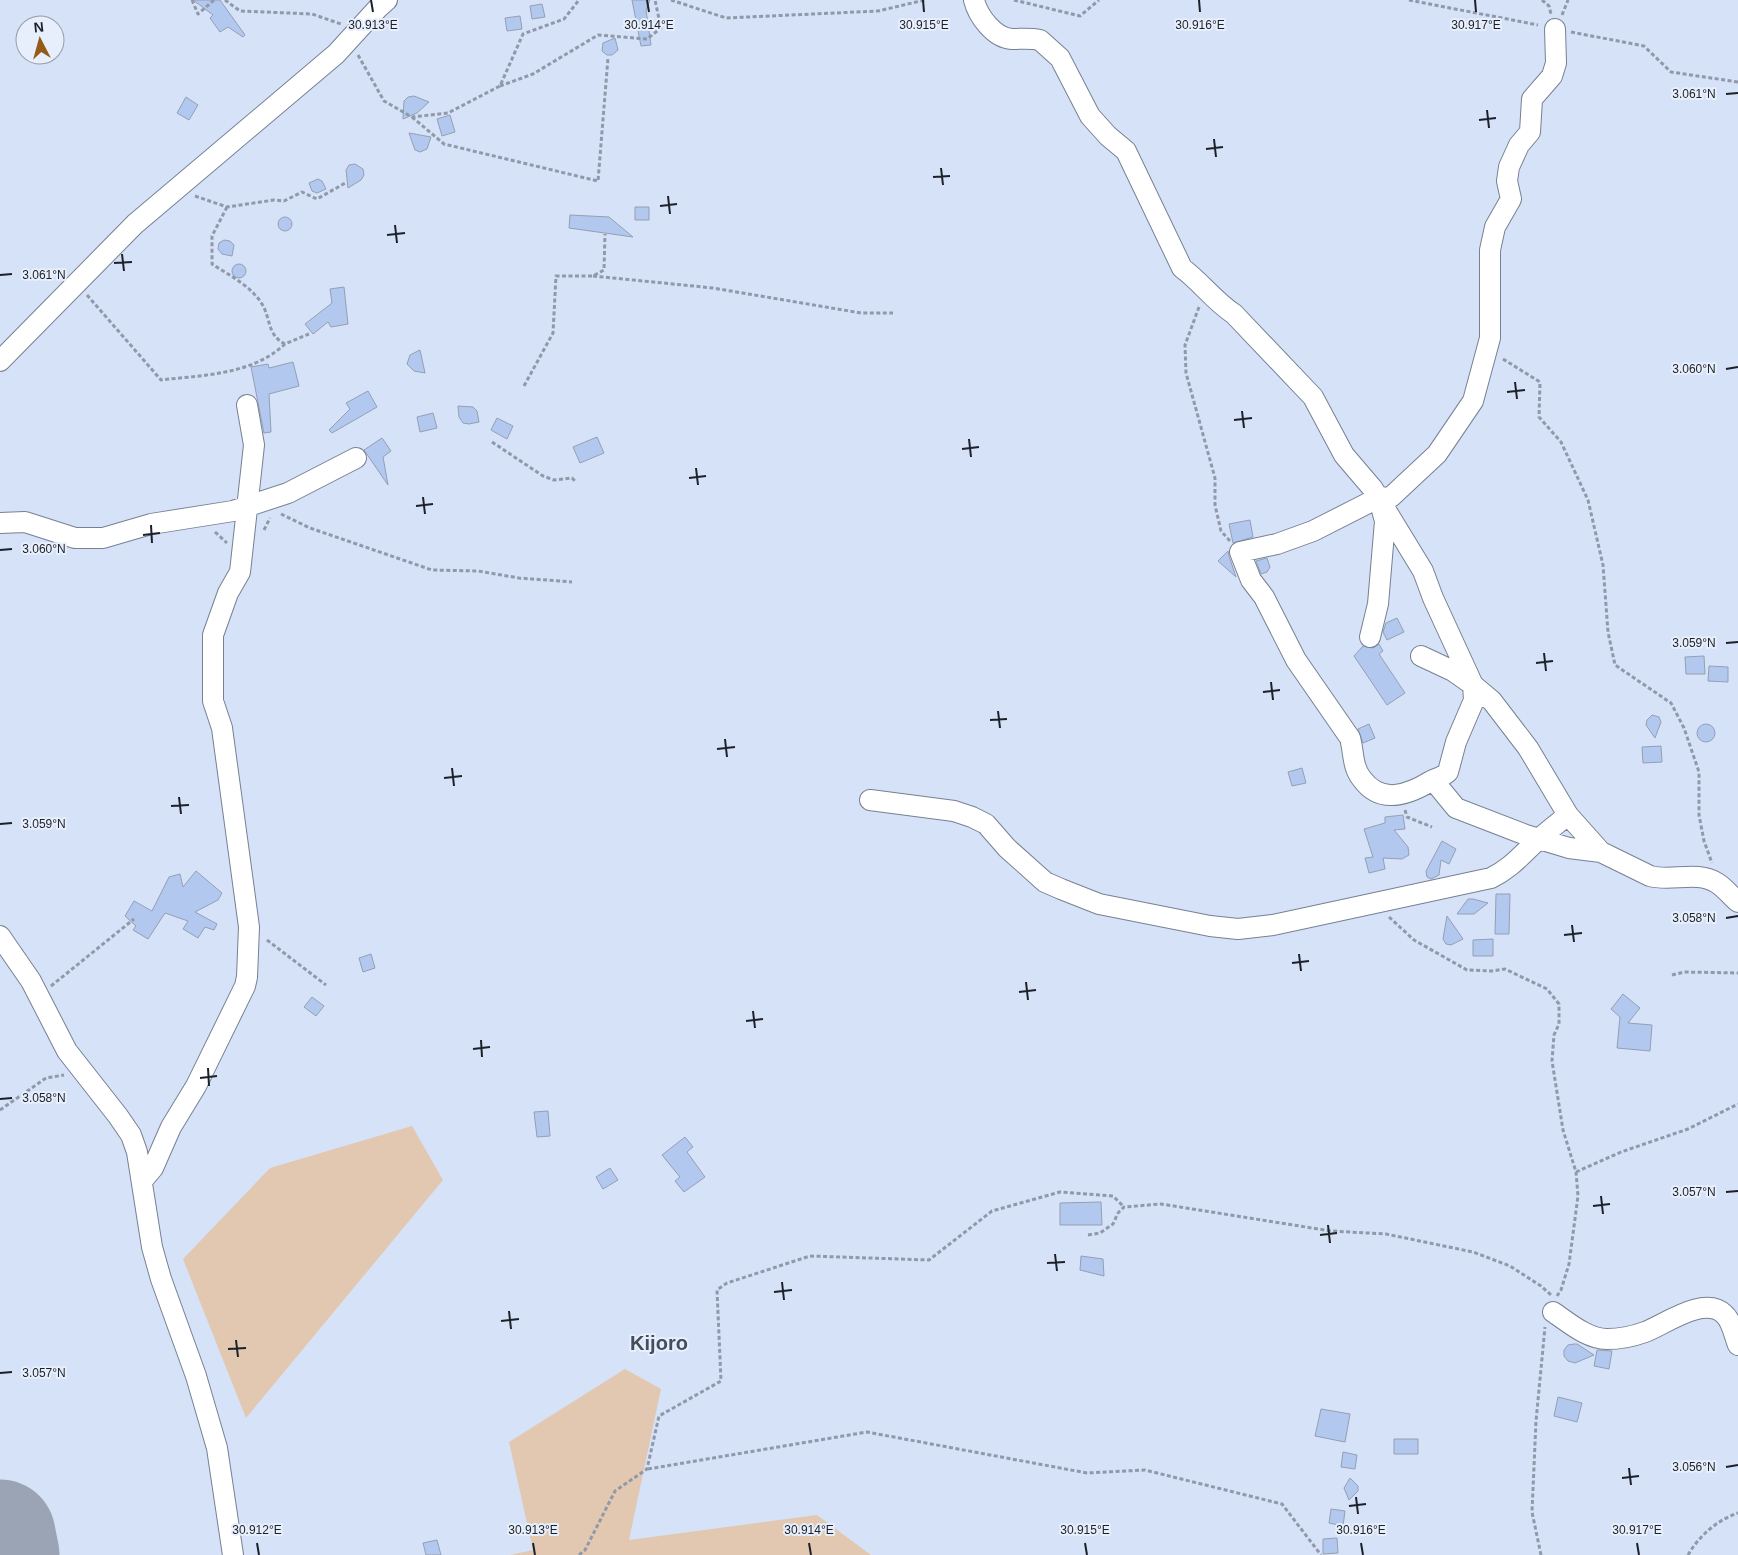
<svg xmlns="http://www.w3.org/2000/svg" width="1738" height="1555" font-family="Helvetica,sans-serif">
<rect width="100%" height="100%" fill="#d6e2f7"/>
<path fill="#e2c8b1" d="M412,1126L443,1180L246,1418L183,1259L270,1168Z
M625,1369L661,1389L629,1540L817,1515L871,1555H510L533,1550L509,1442Z"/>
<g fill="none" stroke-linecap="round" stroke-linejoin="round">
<path stroke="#9ba4b5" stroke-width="111" d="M0,1535L4,1555"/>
</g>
<path fill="#b2c8ee" stroke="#949fb3" d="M193,0H220L245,35L243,37L228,27L220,32L210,18L213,15Z
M632,0H650L646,10L651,45L641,46Z
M542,4L545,17L532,19L530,6Z
M520,16L522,29L507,31L505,18Z
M615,38L618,50L612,55H607L602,51L603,43Z
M414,96L429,102L417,113L403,119L404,101L408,97Z
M186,97L198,105L189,120L177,113Z
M450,115L455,132L442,136L437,119Z
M409,133L431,137L427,149L420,152L415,150Z
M355,164L363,169L364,175L361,180L348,188L346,170L349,165Z
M318,179L322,181L326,189L317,193L312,191L309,183Z
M635,207H649V220H635Z
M570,215L609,217L633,237L569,228Z
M278 224a7 7 0 1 1 14 0a7 7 0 1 1-14 0Z
M224,240L230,241L234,245L232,256L222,254L218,249L219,243Z
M232 271a7 7 0 1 1 14 0a7 7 0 1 1-14 0Z
M344,287L348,324L331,327L328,322L313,334L305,324L332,303L330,289Z
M420,350L425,373L414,371L407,364L410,355Z
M293,362L299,386L269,394L271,432L264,433L251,367L268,364L269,368Z
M368,391L377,407L332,433L329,430L350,409L346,403Z
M458,406L473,407L477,411L479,422L469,424L463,423L459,417Z
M433,413L437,428L420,432L417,417Z
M497,418L513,426L507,439L491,430Z
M597,437L604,453L580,463L573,447Z
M382,438L391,451L383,457L388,485L364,450Z
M1250,520L1253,537L1233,543L1229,524Z
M1228,551L1229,556L1236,577L1218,561Z
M1267,558L1270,567L1267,572L1261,574L1256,561Z
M1397,618L1404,632L1387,640L1383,632L1386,623Z
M1379,644L1383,651L1379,654L1405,693L1387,705L1354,656L1363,646L1373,648Z
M1704,656L1705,674H1686L1685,657Z
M1709,666L1728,667V682L1708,681Z
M1652,715L1659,717L1661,722L1655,738L1646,725L1647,720Z
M1697 733a9 9 0 1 1 18 0a9 9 0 1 1-18 0Z
M1369,724L1375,738L1363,743L1358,729Z
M1661,746L1662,762L1643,763L1642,747Z
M1302,768L1306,783L1292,786L1288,772Z
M1403,815L1405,829L1394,830L1408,847L1409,855L1402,859L1383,858L1385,869L1369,873L1365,858L1373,857L1364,829L1385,823V817Z
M1442,841L1456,849L1449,864L1441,860L1439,875L1431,879L1427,877L1426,871Z
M196,871L222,893L218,900L195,912L217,924L214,930L205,927L198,938L183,929L188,921L165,913L148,939L133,930L136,926L125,916L134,901L152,911L169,877L180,874L183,887Z
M1496,894H1510L1509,934H1495Z
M1468,899H1473L1488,903L1474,914H1457Z
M1447,916L1463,939L1451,945L1446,944L1443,939Z
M1493,939V956H1473V940Z
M371,954L375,968L363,972L359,958Z
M1623,994L1640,1008L1628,1023L1652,1025L1650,1051L1617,1048L1620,1017L1611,1009Z
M312,997L324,1006L316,1016L304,1007Z
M548,1111L550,1136L537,1137L534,1112Z
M685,1137L693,1147L687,1152L705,1177L684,1192L675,1181L680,1177L662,1155Z
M610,1168L618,1180L603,1189L596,1177Z
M1101,1202L1102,1225H1060V1203Z
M1081,1256L1103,1259L1104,1276L1080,1270Z
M1574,1344H1577L1594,1355L1575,1363L1568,1361L1564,1356V1350L1568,1345Z
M1597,1350L1612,1351L1609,1369L1594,1366Z
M1558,1397L1582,1403L1577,1422L1554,1416Z
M1321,1409L1350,1414L1345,1442L1315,1436Z
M1394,1439H1418V1454H1394Z
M1343,1452L1357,1455L1355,1469L1341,1467Z
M1350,1478L1358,1486V1491L1349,1500L1344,1488Z
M1331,1509L1345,1511L1343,1526L1329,1523Z
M1337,1538L1338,1553L1323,1554V1539Z
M437,1540L441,1555H426L423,1543Z"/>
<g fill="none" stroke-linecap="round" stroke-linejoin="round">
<g stroke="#768193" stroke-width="22">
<path id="street" d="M974,0C978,16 994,38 1012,39C1022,39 1030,38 1040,40L1060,58L1090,116L1108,136L1126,151L1182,268C1201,282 1214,301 1234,314L1313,397L1344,455L1373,489L1423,571L1433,598L1473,685L1492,701L1528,748L1568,815L1601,852L1650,876C1672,882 1697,870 1717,883C1725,888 1731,896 1738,902
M0,361L135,224L336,54L378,8L387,0
M0,523L25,522L75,538H103L151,524L233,511L288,493L356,458
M1370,637L1378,604L1385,521L1382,510
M1421,656L1453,671L1473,685L1474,700L1456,742L1448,772C1443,777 1437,778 1431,781C1408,795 1381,805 1362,779C1352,767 1354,752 1350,738L1296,660L1264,597L1251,580L1240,552L1277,544L1313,531L1378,498L1391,497L1437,454L1473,401L1490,338V250L1495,227L1511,199L1507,181L1509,167L1519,145L1530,132L1532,99L1552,76L1556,63L1555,29
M1433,780L1456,808L1526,835L1569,848L1601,852
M870,800L954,811L972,817L986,824L1007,848L1045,882L1061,889L1099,904L1210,926L1238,929L1273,925L1491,878C1512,868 1523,853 1540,838C1549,830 1558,823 1568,815
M0,936L31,981L67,1051L118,1116L131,1135L137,1152L152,1247L161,1279L196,1376L217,1448L233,1555
M142,1181L153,1168L171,1127L196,1086L245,986L247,977L249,927L222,728L213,701V635L228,593L240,572L254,445L247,405
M1553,1312C1568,1322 1587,1339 1607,1339C1619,1339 1634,1336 1645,1332C1664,1325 1704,1295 1724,1314C1732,1321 1734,1335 1738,1345"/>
</g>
<path stroke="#9099aa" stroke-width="3" stroke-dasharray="4 2.5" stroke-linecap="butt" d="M192,0L198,14L214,0
M225,0L240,11L312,14L341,24
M671,0L726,18L878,11L925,0
M1014,0L1080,16L1099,0
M1409,0L1538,25
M1542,0L1549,6L1551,14
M1562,15L1568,0
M1571,32L1644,46L1671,72L1738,82
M358,55L384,101L412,117L448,113L500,86L523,34L564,19L579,0
M500,86L533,74L598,35L647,39L661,28L655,0
M412,117L444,144L598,181L608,58
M195,196L227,207L274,200L284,201L302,192L317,199L347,182
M227,207L212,236V264C229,275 251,286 262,304C271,319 267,335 285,344L309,334
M593,276L713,288L861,313H893
M87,295L161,380C203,375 252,375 285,344
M1199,307L1185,345L1186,373L1215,478V505L1221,531L1230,541
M1503,359L1540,382L1539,417L1561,442L1588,500L1603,565L1608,632L1615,665L1671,703L1684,728L1699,772V815L1704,841L1712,863
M524,386L553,333L556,276H593L604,270L605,234
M492,442L543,476L554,480L572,478L575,481
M281,514L310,528L432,570L478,571L519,578L572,582
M264,530L270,518
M215,532L227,543
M1405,810L1407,817L1432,827
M1389,917L1414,940L1467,970L1492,971L1505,969L1547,989L1559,1004V1024L1554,1035L1552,1061L1563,1130L1576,1172L1578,1196L1569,1264L1561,1290L1557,1296
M267,940L326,985
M1672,975L1684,972L1738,973
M51,986L134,919
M0,1110L46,1078L64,1075
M1576,1172L1621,1152L1688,1129L1738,1104
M1088,1235L1100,1233L1113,1224L1118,1213L1124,1207L1161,1204L1331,1231L1386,1234L1473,1252L1510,1266L1541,1286L1551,1295
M648,1469L867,1432L1087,1473L1145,1470L1282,1504L1321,1555
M579,1555L585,1550L615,1491L647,1469L659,1416L721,1381L717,1290L727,1283L810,1256L929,1260L992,1211L1060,1192L1113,1196L1124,1207
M1541,1555L1532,1512L1536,1421L1545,1327
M1688,1555C1699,1536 1717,1520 1738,1513"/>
<use href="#street" stroke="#fff" stroke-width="20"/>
</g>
<path fill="none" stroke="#1c2028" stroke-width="2" d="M371,0L373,12M647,0L649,12M923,0L924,12M1199,0L1200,12M1475,0L1476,12M1726,94L1738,93M1487,110L1489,128M1479,120L1496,118M1214,139L1216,157M1206,149L1223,147M941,168L943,185M933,177L950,176M668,196L670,214M660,206L677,204M395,225L397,243M387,235L405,233M122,254L124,271M114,263L132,262M0,275L12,274M1726,369L1738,367M1515,382L1517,399M1507,392L1525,390M1242,411L1244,428M1234,420L1252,418M969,439L971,457M962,449L979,447M696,468L698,485M689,478L706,476M423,497L425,514M416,506L433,504M151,525L152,543M143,535L160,533M0,550L12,549M1726,643L1738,642M1544,653L1546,671M1536,663L1553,661M1271,682L1273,700M1263,692L1280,690M998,711L1000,728M990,720L1007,719M725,739L727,757M717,749L735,747M452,768L454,786M444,778L462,776M179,797L181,814M171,806L189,805M0,824L12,823M1726,918L1738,916M1572,925L1574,942M1564,935L1582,933M1299,954L1301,971M1292,963L1309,961M1026,982L1028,1000M1019,992L1036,990M753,1011L755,1028M746,1021L763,1019M481,1040L482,1057M473,1049L490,1047M208,1068L209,1086M200,1078L217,1076M0,1099L12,1098M1726,1192L1738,1191M1601,1196L1603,1214M1593,1206L1610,1204M1328,1225L1330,1243M1320,1235L1337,1233M1055,1254L1057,1271M1047,1263L1065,1262M782,1282L784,1300M774,1292L792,1290M509,1311L511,1329M501,1321L519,1319M236,1340L238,1357M228,1349L246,1348M0,1373L12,1372M1726,1467L1738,1465M1629,1468L1631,1485M1622,1478L1639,1476M1356,1497L1358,1514M1349,1506L1366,1504M257,1543L259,1555M533,1543L535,1555M809,1543L811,1555M1085,1543L1087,1555M1361,1543L1363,1555M1637,1543L1639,1555"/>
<g text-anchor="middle" stroke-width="4" stroke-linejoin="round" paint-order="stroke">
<g font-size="20" font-weight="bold" fill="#434d5e" stroke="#e8effc">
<text x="659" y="1350">Kijoro</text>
</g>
</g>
<g font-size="12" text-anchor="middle" fill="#1c2028" stroke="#e8effc" stroke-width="4" stroke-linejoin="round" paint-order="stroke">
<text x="373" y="29">30.913°E</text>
<text x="649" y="29">30.914°E</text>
<text x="924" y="29">30.915°E</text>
<text x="1200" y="29">30.916°E</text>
<text x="1476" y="29">30.917°E</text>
<text x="1694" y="98">3.061°N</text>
<text x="44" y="279">3.061°N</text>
<text x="1694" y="373">3.060°N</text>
<text x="44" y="553">3.060°N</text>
<text x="1694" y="647">3.059°N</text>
<text x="44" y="828">3.059°N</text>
<text x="1694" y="922">3.058°N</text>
<text x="44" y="1102">3.058°N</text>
<text x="1694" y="1196">3.057°N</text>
<text x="44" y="1377">3.057°N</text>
<text x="1694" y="1471">3.056°N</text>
<text x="257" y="1534">30.912°E</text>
<text x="533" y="1534">30.913°E</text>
<text x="809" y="1534">30.914°E</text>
<text x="1085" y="1534">30.915°E</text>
<text x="1361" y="1534">30.916°E</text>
<text x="1637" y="1534">30.917°E</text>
</g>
<g transform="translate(40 40) rotate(354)"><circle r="24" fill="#e8effc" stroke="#969ca7"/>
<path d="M0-4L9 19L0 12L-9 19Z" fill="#945a18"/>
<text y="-8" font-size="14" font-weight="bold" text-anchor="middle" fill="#1c2028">N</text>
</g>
</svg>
